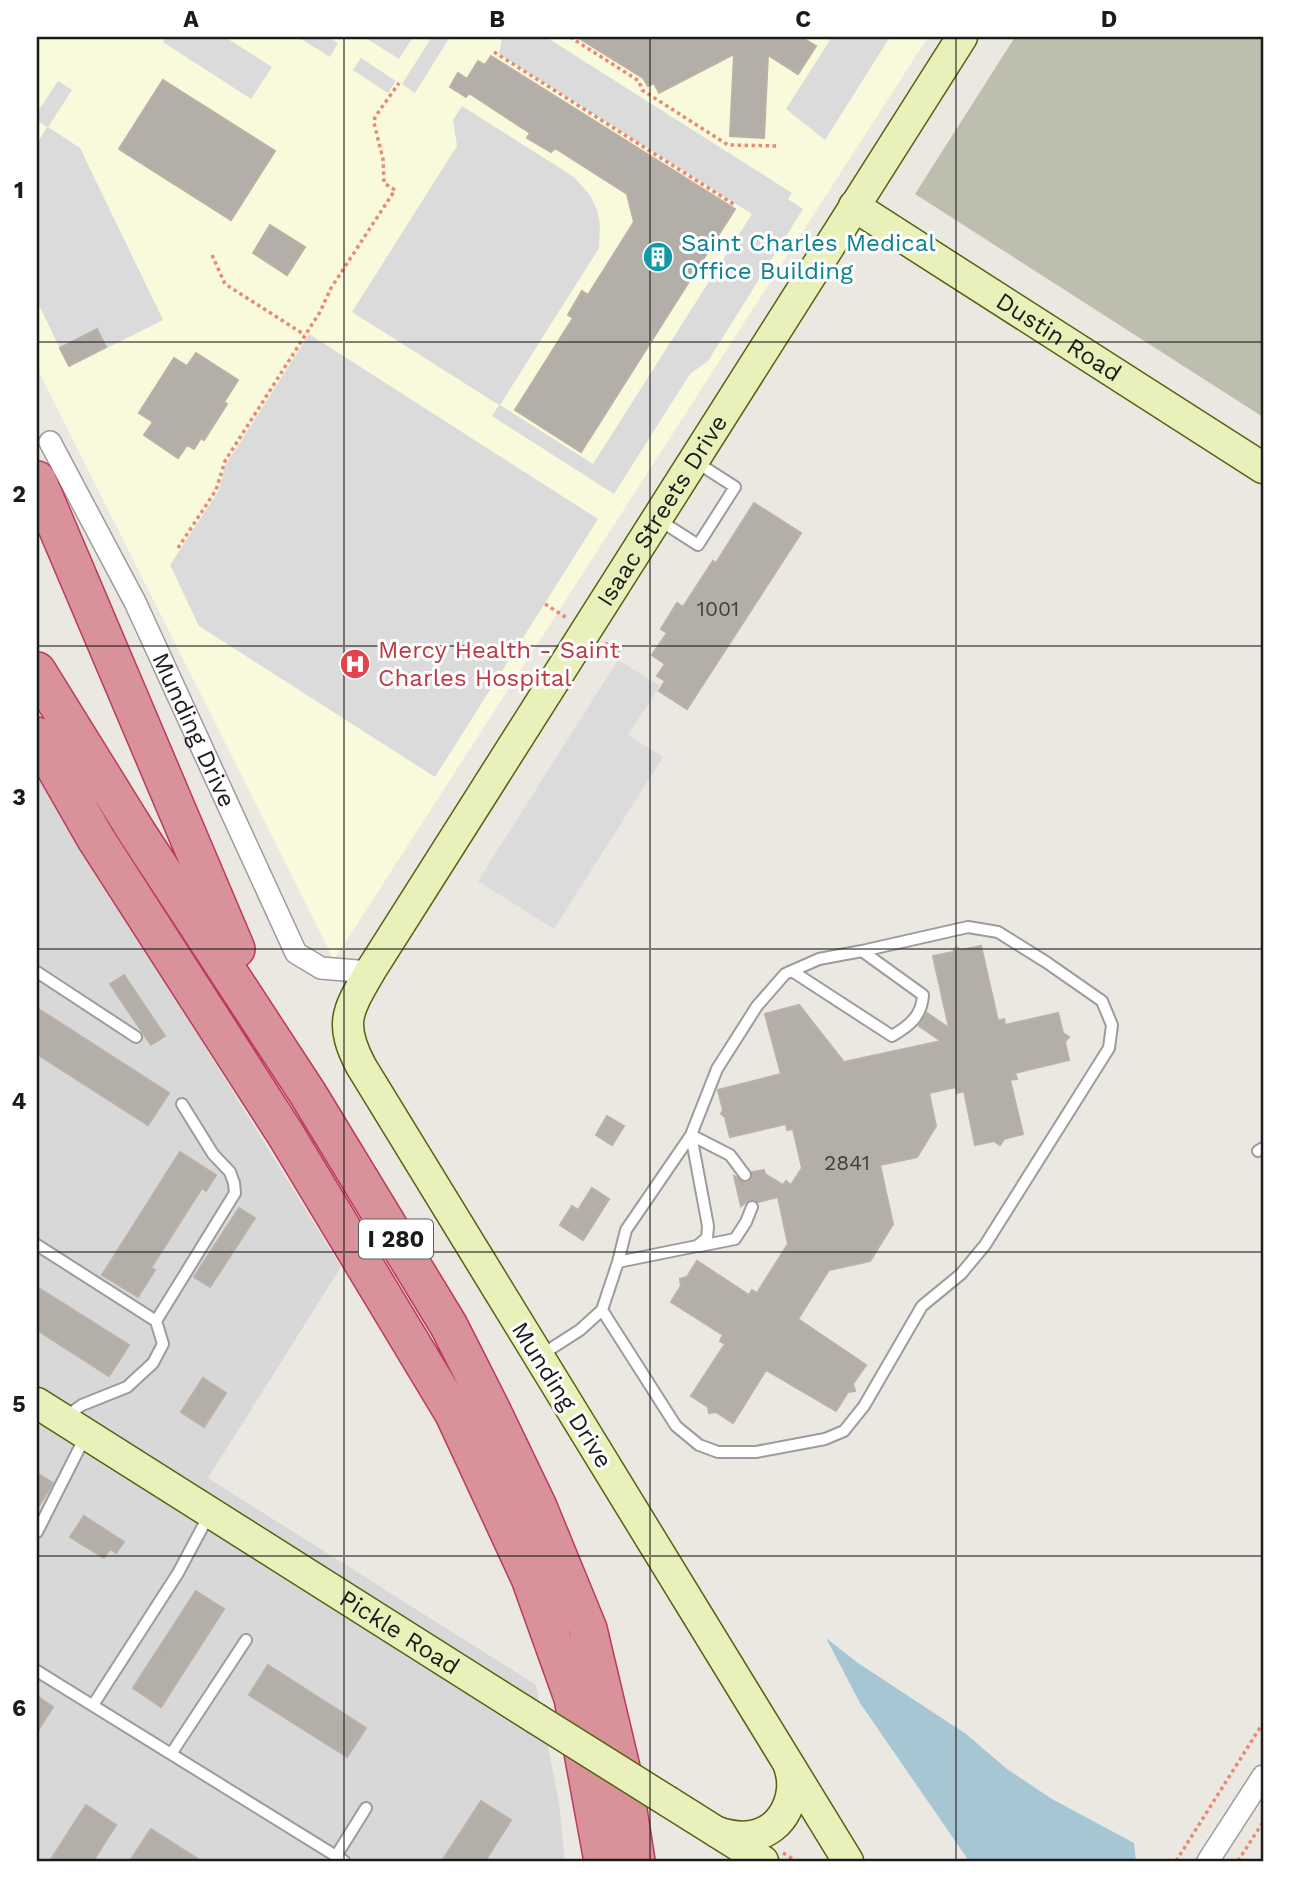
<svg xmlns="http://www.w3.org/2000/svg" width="1300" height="1898" font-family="'Work Sans',sans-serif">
<rect width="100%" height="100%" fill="#ebe8e1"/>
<path fill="#d9d8d8" d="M37,774L341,1267L208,1478L536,1685L559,1803L565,1861H37Z"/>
<path fill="#f8fadb" d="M37,37H928L334,960L37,368Z"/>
<path fill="#bdbeae" d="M1015,37H1263V417L915,194Z"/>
<path fill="#dbdbdb" d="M166,37H225L272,67L251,99L163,42Z
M298,37H327L338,43L330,57Z
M364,37H413L399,59Z
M432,37H450L415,93L402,84Z
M502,37H546L792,193L788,199L803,209L708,361L690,374L614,494L492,416L499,405L352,312L457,146L453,120L462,106L574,177L590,195L597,210L600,224L599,248L500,405L593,464L752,214L499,54Z
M832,37H890L825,140L786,109Z
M361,58L396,81L388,93L353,70Z
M58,81L72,90L48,127L80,148L163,320L69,367L37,301V144L47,127L37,120V113Z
M309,334L598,519L435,777L199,626L170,565L219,490L225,466Z
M618,660L660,686L628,735L663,757L554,929L478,881Z"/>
<path fill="#a7c6d4" d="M826,1638L858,1663L966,1734L1007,1769L1052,1799L1134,1843L1136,1861H969L860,1703Z"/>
<path fill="#b4aea8" stroke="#bbb0a6" stroke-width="2" d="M577,37H801L816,46L798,74L768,55L764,138L730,136L734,54L659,93L654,83L648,86L643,78Z
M491,56L735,209L581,452L515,410L573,318L568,315L582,291L588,295L634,222L627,194L555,148L551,152L527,138L530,133L469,93L466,97L450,87L458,73L467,79L478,61L485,65Z
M163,80L275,151L231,220L119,149Z
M270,225L305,247L287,275L253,253Z
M97,329L106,347L69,366L60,348Z
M196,353L238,380L224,402L227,404L204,440L201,438L194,449L187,445L178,458L144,435L153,422L139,413L174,358L187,366Z
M754,503L801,533L687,709L659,691L665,681L657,676L665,664L652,655L667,633L661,629L677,603L683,607L713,561L716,563Z
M981,946L998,1021L1004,1019L1005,1025L1058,1013L1063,1033L1069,1037L1065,1042L1069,1060L1015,1073L1017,1079L1010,1080L1023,1134L1004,1139L1000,1145L994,1141L975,1145L964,1091L957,1093L956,1087L929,1093L936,1126L917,1157L880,1165L893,1224L870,1261L829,1270L798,1319L866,1365L853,1384L855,1391L848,1392L836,1411L766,1370L733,1423L716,1412L709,1413L708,1407L691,1396L725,1344L720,1341L723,1335L671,1302L681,1286L680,1279L687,1277L697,1261L749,1295L752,1290L757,1293L788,1244L778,1197L758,1202L750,1199L741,1206L734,1176L747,1183L752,1179V1172L764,1170L765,1174L783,1185L786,1181L791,1185L802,1168L793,1129L787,1130L786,1124L730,1137L725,1117L721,1114L723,1110L718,1090L781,1074L765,1014L799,1005L844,1062L941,1041L919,1026L927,1013L949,1028L933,956L953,952L956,947L961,950Z
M124,975L165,1036L151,1045L110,984Z
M37,1008L169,1093L148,1125L37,1054Z
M607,1116L624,1126L612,1145L596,1135Z
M180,1152L216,1175L206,1191L202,1188L151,1268L155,1270L138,1297L102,1275Z
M592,1188L609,1199L583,1240L560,1225L572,1206L578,1210Z
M239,1208L255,1218L210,1287L194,1277Z
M37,1287L129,1345L109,1376L37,1330Z
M203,1378L226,1393L204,1427L181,1412Z
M37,1473L53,1483L37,1509Z
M84,1516L124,1542L116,1553L110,1549L104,1558L70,1537Z
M196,1591L224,1609L161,1707L133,1688Z
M268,1665L366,1728L347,1757L249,1695Z
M37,1696L53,1707L37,1732Z
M481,1801L511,1820L485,1861H442Z
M86,1805L116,1825L93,1861H50Z
M151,1829L201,1861H130Z"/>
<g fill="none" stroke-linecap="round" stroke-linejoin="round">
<g stroke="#9c9c9c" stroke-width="14">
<path id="lane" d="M659,520L698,545L735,487L696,462
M37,972L136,1037
M691,1135L730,1155L745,1175
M1258,1151L1263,1148
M37,1245L156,1321L163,1344L153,1363L127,1387L82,1405L65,1417
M700,1246L735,1239L746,1222L752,1207
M618,1262L697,1246L707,1238L708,1226L691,1135
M602,1310L676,1426L699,1445L718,1452H756L825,1439L844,1431L864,1406L922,1306L961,1274L985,1245L1109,1048L1112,1025L1102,1001L1046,962L998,932L968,927L862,951
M156,1321L235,1193L234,1183L230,1172L213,1154L182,1104
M541,1355L580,1330L602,1310L618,1262L626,1230L691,1135L717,1069L757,1006L785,974L819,959L862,951L923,995C922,1016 909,1026 892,1036L792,971
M37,1532L85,1437
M37,1671L344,1861
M93,1705L178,1573L209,1515
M171,1754L246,1640
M336,1856L366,1808"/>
</g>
<g stroke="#9c9c9c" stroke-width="24">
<g id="street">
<path id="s1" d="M50,442L135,602L296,953L321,968L369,972"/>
<path d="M1208,1861L1263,1776"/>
</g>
</g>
<g stroke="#546212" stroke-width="33">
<g id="secondary">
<path id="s2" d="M854,206L1263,468"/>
<path id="s3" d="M37,1403L535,1718"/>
<path d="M669,1802L763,1861"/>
<path d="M717,1832C729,1836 739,1838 751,1836C784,1831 799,1795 789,1766"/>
<path id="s4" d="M848,1861L361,1066C338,1022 348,1010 371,970L962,37"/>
</g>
</g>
<g stroke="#be395e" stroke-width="40">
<path id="highway" d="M37,480L236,949
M37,671L138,834L308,1094L449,1326L489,1405L538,1507L588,1629L622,1772L636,1861
M37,736L96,839L286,1135L454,1414L530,1578L573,1698L603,1861"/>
</g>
<path stroke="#e78a76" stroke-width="3.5" stroke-dasharray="3.5 3.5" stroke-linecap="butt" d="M570,37L639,81L642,90L728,145L777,146
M494,52L735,205
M212,255L225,284L305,335
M178,548L216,490L225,461L320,312L331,288L395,190L384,183L383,159L374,123L375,117L399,83
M545,604L567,618
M605,643L621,654
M783,1853L796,1861
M1176,1861L1263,1723
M1238,1861L1263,1822"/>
<use href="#lane" stroke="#fff" stroke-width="10"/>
<use href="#street" stroke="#fff" stroke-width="21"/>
<use href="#secondary" stroke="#eaf0ba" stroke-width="30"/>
<use href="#highway" stroke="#da929a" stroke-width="37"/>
<g stroke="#546212" stroke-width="33" stroke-linecap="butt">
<path id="secondary-bridge" d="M535,1718L669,1802"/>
</g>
<use href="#secondary-bridge" stroke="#eaf0ba" stroke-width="30"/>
</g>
<path fill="none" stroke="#1b1b1b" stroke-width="2" stroke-opacity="0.55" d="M344,37V1861M650,37V1861M956,37V1861M37,342H1263M37,646H1263M37,949H1263M37,1252H1263M37,1556H1263"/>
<defs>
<g id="building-disc" transform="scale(1.575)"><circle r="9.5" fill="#0f9aa8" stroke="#fff"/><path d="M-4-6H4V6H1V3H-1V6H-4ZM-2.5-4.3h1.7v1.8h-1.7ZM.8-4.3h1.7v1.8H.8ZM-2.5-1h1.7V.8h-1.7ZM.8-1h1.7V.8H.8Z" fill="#fff"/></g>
<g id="hospital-disc" transform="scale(1.575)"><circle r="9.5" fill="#e0444e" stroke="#fff"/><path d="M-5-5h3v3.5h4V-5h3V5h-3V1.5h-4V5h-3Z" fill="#fff"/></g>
</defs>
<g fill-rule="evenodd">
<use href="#building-disc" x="658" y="257"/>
<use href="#hospital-disc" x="355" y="664"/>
</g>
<g text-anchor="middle" stroke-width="6" stroke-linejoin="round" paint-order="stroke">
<g font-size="21" fill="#41403e">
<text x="718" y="616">1001</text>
<text x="847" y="1170">2841</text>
</g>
<rect fill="#fff" stroke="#5f5f5f" stroke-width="2" x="359" y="1219.5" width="74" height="39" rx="5"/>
<g font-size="23" font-weight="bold" fill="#1b1b1b">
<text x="396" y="1247">I 280</text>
</g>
<g font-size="24" fill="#0d838f" stroke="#fff" text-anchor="start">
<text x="681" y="251">Saint Charles Medical<tspan x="681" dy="28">Office Building</tspan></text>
</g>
<g font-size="24" fill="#1b1b1b" stroke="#fff">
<text dy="8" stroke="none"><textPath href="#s2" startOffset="243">Dustin Road</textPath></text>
<text dy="8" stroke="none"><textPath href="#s4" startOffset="1580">Isaac Streets Drive</textPath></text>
<text dy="8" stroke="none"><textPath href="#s1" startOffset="322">Munding Drive</textPath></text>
<text transform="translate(562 1395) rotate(58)" y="8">Munding Drive</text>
<text dy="8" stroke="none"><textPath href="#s3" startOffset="429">Pickle Road</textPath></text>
</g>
<g font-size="24" fill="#be3a42" stroke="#fff" text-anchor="start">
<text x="378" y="658">Mercy Health - Saint<tspan x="378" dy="28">Charles Hospital</tspan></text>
</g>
</g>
<rect width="1300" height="1898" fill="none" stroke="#ffffff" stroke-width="77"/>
<rect x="38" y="38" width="1224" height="1822" fill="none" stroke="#1b1b1b" stroke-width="2.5"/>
<g font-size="23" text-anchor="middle" font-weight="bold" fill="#1b1b1b">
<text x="191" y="27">A</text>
<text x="497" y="27">B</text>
<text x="803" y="27">C</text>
<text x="1109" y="27">D</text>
<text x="19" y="198">1</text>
<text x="19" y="502">2</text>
<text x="19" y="805">3</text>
<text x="19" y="1109">4</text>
<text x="19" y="1412">5</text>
<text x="19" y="1716">6</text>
</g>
</svg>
